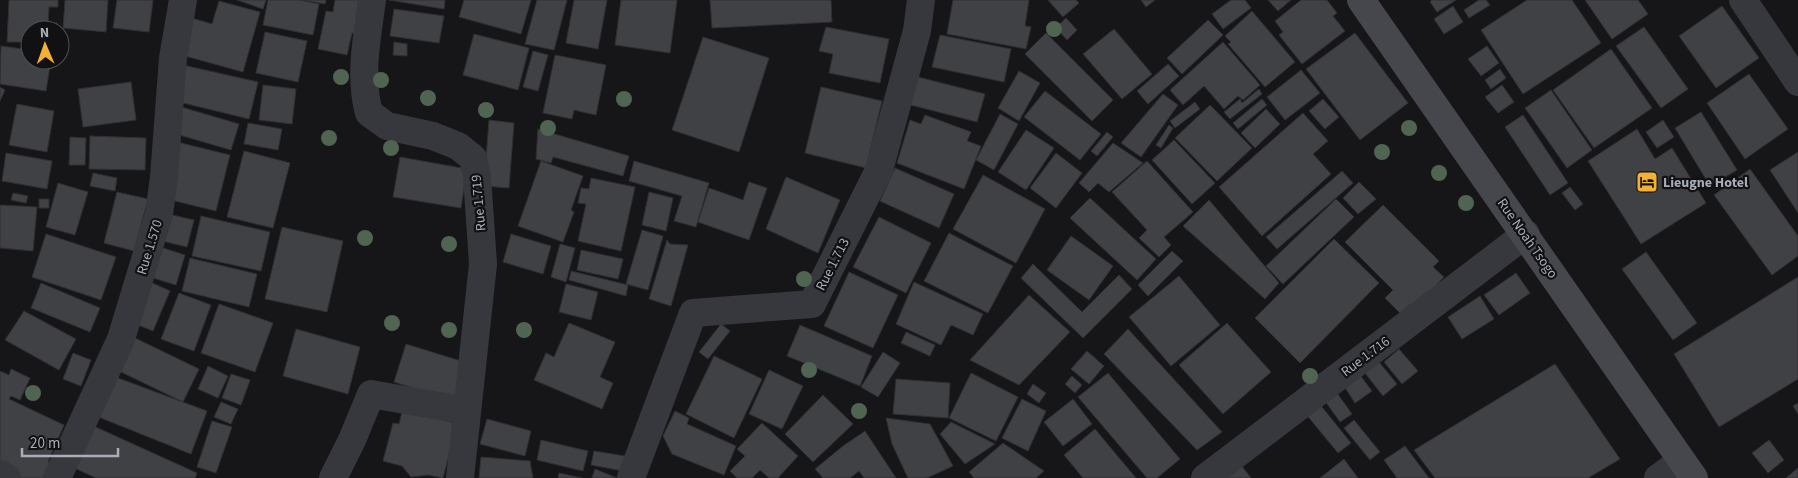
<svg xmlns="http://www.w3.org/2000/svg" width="1798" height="478" font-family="'Source Sans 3',sans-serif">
<rect width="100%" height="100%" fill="#161618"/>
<path fill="#404145" stroke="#303034" d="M9,0H58V7H49L48,23H57V30H30V42H7Z
M65,0H108L106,32L63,28Z
M117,0H153L149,32L113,28Z
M237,0H266L263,9Z
M268,0H300L319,4L313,35L263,25Z
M303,0H326L325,4Z
M335,0H375L368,36L352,33L347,55L318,49L326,11L333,12Z
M389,0H445L444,9Z
M464,0H531L521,34L459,17Z
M537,0H567L554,50L525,44Z
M574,0H607L598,49L566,43Z
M621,0H677L670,53L615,45Z
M710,0H831L832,22L712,28Z
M953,0H1029L1025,26L1031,27L1026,49L947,34Z
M1048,0H1076L1079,3L1063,17Z
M1141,0H1155L1146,7Z
M1231,0H1245L1251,8L1223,29L1212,14Z
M1268,0H1291L1278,11Z
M1301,0H1327L1337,13L1333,16L1345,31L1302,64L1279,35L1283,32L1275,21Z
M1432,0H1456L1437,12L1430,2Z
M1479,0H1486L1490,5L1469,18L1464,10Z
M1527,0H1572L1601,43L1523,94L1481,30Z
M1585,0H1638L1648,14L1612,39Z
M219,1L260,12L243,72L167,51L178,14L212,24Z
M1453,6L1463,22L1444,34L1434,19Z
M1722,6L1759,58L1716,88L1679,36Z
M394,9L444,16L439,43L390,36Z
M1252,11L1295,62L1265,87L1228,44L1231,42L1225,36Z
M1066,18L1077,30L1067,40L1056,28Z
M1208,20L1223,35L1182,74L1167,58Z
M826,27L889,39L880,83L829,73L833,54L819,51Z
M1644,27L1688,89L1661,108L1616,46Z
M1114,29L1152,74L1122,99L1083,54Z
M265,32L307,41L298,82L256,73Z
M1046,33L1113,100L1092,121L1025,54Z
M1355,33L1408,103L1360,140L1306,69Z
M474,34L529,48L518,90L463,75Z
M940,35L1011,49L1004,82L932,67Z
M703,37L769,58L739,152L672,130Z
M394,42L407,44V56L393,55Z
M1223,42L1260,85L1243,100L1238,96L1224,109L1204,86L1183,105L1170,90Z
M1,46L30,50V60H51L46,91L0,84Z
M1487,46L1499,63L1481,76L1468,59Z
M1611,49L1652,108L1594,148L1553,90Z
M533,51L548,55L538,91L523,87Z
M555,55L606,65L596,115L574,110L572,119L543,113Z
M1168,64L1179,76L1148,104L1137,91Z
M183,65L258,82L249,119L175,101Z
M1500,69L1506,78L1491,89L1485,80Z
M1301,70L1320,93L1285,120L1267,97Z
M1019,71L1040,83L1019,121L998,108Z
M1749,74L1788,129L1745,159L1707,103Z
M914,76L985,94L977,122L907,104Z
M131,82L136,120L83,127L78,89Z
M263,85L296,89L292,124L259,120Z
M1502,85L1514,102L1498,113L1485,97Z
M0,87L5,90L0,101Z
M821,87L882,101L866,168L805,153Z
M1259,89L1262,94L1230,119L1224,112L1240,99L1242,103Z
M1551,90L1592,150L1567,168L1525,108Z
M1045,91L1101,134L1080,160L1024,117Z
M1163,94L1178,105L1141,157L1121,143Z
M1262,99L1267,105L1238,129L1233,123Z
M1323,99L1339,117L1325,129L1309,111Z
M1195,102L1200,109L1175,128L1170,121Z
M17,104L54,111L47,152L9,145Z
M1210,105L1252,148L1217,181L1175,138Z
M178,106L239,124L231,150L169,132Z
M1266,109L1280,124L1255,148L1241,133Z
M1701,112L1737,170L1710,186L1675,128Z
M1303,113L1328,141L1313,154L1331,174L1262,236L1219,187Z
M1000,114L1018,124L994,170L976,160Z
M925,115L971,132L967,141L981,146L964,189L897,163L910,120L921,124Z
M1523,115L1568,183L1550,195L1505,127Z
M489,120L514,123L509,188L484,186Z
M1663,120L1674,137L1657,148L1646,132Z
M248,123L282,129L278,150L244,144Z
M1169,125L1173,128L1161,148L1156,145Z
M538,129L629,156L623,176L553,157L551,163L536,159Z
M1637,129L1655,159L1672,148L1706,203L1641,244L1588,161Z
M1026,130L1054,148L1026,190L998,172Z
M1107,132L1113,137L1097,156L1091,151Z
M90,136L146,138L145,170L89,169Z
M70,137L86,138L85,165H69Z
M1174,140L1215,183L1192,204L1152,160Z
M177,142L230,155L216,211L163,198Z
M1113,143L1143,163L1109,192L1098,183L1089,192L1079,183Z
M244,151L290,163L273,228L227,217Z
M1798,152V213L1770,170Z
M6,153L52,161L47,189L2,181Z
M1056,153L1082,173L1056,208L1030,188Z
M400,157L467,169L461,208L393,197Z
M541,161L583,176L571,210L574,212L563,242L518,226Z
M634,161L709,183L696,227L674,221L682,196L629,181Z
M1147,161L1193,212L1164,237L1171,245L1159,257L1139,238L1147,230L1112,192Z
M895,168L954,194L939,228L880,201Z
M1750,169L1798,236V256L1772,275L1714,195Z
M1342,171L1353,183L1277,249L1266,237Z
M93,173L117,178L115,191L90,186Z
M983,175L1045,209L1016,263L953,229Z
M786,177L840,200L818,253L766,229Z
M591,178L635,187L621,251L578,241L586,204L578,203L581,188L589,189Z
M749,182L767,188L749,240L698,222L709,188L743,200Z
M1359,182L1376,199L1358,214L1343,198Z
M58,183L88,192L75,235L46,227Z
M1570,187L1583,204L1575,210L1562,193Z
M117,192L148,199L134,251L104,243Z
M649,192L673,198L666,231L642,225Z
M13,193L28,196L26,203L11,200Z
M1090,198L1156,259L1137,280L1070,218Z
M39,199H49V208H39Z
M1336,199L1354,217L1283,284L1266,266Z
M1209,200L1279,283L1265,299L1183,226Z
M0,205L37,207L33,251L0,248Z
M1383,205L1439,261L1433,267L1444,277L1414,307L1410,304L1401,314L1385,298L1393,290L1345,242Z
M164,213L194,220L187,247L158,240Z
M201,216L270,232L261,271L192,256Z
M879,217L931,243L906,293L853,267Z
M282,227L343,241L327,312L265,299Z
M642,230L663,236L648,290L626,284Z
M949,233L1013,266L988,313L924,281Z
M46,234L116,257L101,300L32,277Z
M511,234L551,246L543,274L503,262Z
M1071,236L1113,266L1089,300L1047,270Z
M1334,239L1379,283L1300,363L1255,318Z
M667,240L670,244L688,245L671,306L649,299Z
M560,244L575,248L566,282L551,277Z
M157,246L185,255L176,285L147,276Z
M581,250L623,259L618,279L577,270Z
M1172,251L1183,261L1148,296L1138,285Z
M1646,252L1697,323L1673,340L1622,269Z
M190,258L257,274L249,307L182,291Z
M1033,264L1082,312L1119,275L1132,289L1083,338L1021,278Z
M571,271L628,285L626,296L569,280Z
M849,272L898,295L873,348L824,326Z
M1516,273L1530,293L1499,315L1484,295Z
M1179,276L1220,325L1171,366L1129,317Z
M1798,277V379L1719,427L1674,354Z
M146,280L170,291L153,331L128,321Z
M914,282L983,314L973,335L951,325L941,345L896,324Z
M41,283L100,308L90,332L31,308Z
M566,284L598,292L591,320L559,312Z
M179,293L211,305L194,351L161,339Z
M1029,295L1070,332L1019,385L970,360Z
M1480,296L1494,319L1462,339L1448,317Z
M219,304L273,323L255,372L201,353Z
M24,311L76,339L59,370L5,340Z
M569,323L615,342L600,377L613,383L602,409L534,380L546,353L554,357Z
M1227,323L1271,372L1223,414L1179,365Z
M721,324L730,331L708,359L699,352Z
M800,325L872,356L860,386L787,356Z
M296,329L360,347L348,394L283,376Z
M1128,329L1222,432L1197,450L1104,354Z
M906,332L935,345L930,356L901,343Z
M135,338L199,369L183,402L119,371Z
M406,344L467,363L455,401L394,382Z
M1399,349L1418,371L1402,384L1384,362Z
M1087,351L1104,366L1089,384L1071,369Z
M883,352L900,363L878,397L861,387Z
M73,353L91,360L81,386L63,379Z
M714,356L762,379L734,438L686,414Z
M1379,362L1397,384L1383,396L1365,373Z
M1555,364L1620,459L1588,478H1435L1414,450Z
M208,366L228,376L218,398L198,389Z
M11,369L30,378L20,400L11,396L9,399L64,425L48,462L53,464L48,478H16L0,470V371L9,375Z
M769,370L803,386L782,429L749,414Z
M971,373L1018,397L996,441L949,418Z
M1108,373L1180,459L1157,478H1147L1078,397Z
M231,374L250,380L241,405L222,398Z
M110,375L207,411L191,454L96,416Z
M1360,375L1372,391L1355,403L1344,386Z
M1072,376L1082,385L1075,393L1065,384Z
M896,379L950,383L948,418L893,414Z
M1033,384L1046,393L1039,403L1027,394Z
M1337,393L1352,414L1340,422L1325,401Z
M823,395L853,424L813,462L785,434Z
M1022,399L1046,411L1028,451L1002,438Z
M1073,399L1092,424L1063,446L1044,422Z
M221,402L238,409L231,424L214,417Z
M1318,402L1351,443L1338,453L1305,413Z
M1798,403V414L1793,406Z
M403,408L457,424L443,478L428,475L411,477L402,466L383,461L393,423L399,424Z
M675,411L689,418L687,424L736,446L724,475L672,454L663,436Z
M886,418L930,424L953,466L927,478H908L892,444Z
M487,419L531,431L525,456L480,444Z
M1354,420L1380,452L1370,460L1344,428Z
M212,421L232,427L216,473L197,467Z
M951,422L995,444L965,464L940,434Z
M762,423L798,456L778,478H769L760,470L752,478H737L730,471L745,456L737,449Z
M89,424L197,473L195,478H96L70,466Z
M1095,429L1136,478H1083L1064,455Z
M865,431L896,478H864L859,471L850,478H823L815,469L843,446Z
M541,440L588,451L583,471L537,460Z
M1769,440L1784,460L1768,473L1752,453Z
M1003,443L1044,471L1036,478H974L969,472Z
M1405,446L1429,478H1397L1384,460Z
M594,451L625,456L623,471L591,465Z
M481,457L530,461L533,478H479Z
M1344,459L1358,478H1320Z
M1238,461L1251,478H1216Z
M1798,468V478H1786Z
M595,469L617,478H592Z
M559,473L582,478H558Z"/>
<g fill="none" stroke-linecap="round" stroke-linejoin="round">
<path stroke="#37383d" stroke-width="28" d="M372,0C367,38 359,76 369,113L387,126L433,136L458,146L473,158L477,176L483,264L460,478
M1743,0L1798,82
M0,474L7,478
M57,478L121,339L159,214L164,177L173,58L183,0
M333,478L352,440L371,394L467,411
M631,478L693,313L812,304L879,170L917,31L921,0
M1205,478L1526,234
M1658,478L1682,461"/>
<path stroke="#45474d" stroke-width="28" d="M1361,0L1694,478"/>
</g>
<g fill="#506452">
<circle cx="1054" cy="29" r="8"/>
<circle cx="341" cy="77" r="8"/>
<circle cx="381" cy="80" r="8"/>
<circle cx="428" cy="98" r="8"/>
<circle cx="624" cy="99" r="8"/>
<circle cx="486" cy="110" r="8"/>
<circle cx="548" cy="128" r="8"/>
<circle cx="1409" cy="128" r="8"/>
<circle cx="329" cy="138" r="8"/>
<circle cx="391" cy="148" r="8"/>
<circle cx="1382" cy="152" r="8"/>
<circle cx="1439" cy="173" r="8"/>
<circle cx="1466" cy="203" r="8"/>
<circle cx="365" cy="238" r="8"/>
<circle cx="449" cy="244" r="8"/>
<circle cx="804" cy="279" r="8"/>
<circle cx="392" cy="323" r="8"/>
<circle cx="449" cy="330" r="8"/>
<circle cx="524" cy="330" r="8"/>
<circle cx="809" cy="370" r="8"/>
<circle cx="1310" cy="376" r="8"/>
<circle cx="33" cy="393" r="8"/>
<circle cx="859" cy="411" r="8"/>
</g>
<defs>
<g id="hotel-square" transform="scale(1.125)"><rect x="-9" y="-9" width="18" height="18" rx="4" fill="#f2b134" stroke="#111113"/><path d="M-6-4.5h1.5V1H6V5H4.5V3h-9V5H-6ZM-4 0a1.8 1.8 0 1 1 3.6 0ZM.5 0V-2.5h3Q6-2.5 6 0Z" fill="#111"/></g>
</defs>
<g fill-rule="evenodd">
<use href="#hotel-square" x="1647" y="182"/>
</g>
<g text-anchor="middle" stroke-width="4.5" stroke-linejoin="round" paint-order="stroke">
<g font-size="14" font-weight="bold" fill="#a8adb8" stroke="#111113" text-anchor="start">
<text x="1663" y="187">Lieugne Hotel</text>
</g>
<g font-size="14" fill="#a8adb8" stroke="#111113">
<text transform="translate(478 203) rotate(-95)" y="5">Rue 1.719</text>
<text transform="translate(1528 238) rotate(55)" y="5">Rue Noah Tsogo</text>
<text transform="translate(149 247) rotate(-73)" y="5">Rue 1.570</text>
<text transform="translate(832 264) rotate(-63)" y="5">Rue 1.713</text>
<text transform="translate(1365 356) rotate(-37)" y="5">Rue 1.716</text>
</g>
</g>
<g transform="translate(45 45) rotate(358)"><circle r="24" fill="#111113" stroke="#4d4f55"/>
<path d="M0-4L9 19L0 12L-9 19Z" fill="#f2b134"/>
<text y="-8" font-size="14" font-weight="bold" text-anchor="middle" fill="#a8adb8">N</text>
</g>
<path d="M22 448v8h96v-8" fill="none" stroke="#a8adb8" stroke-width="2.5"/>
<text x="30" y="448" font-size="15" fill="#a8adb8" stroke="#111113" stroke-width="4" paint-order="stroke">20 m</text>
</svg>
